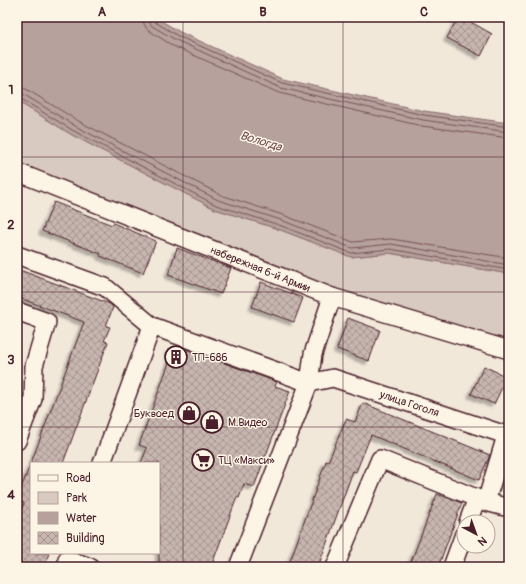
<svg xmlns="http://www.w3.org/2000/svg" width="526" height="584" font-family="Pangolin,sans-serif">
<defs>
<pattern id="building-cross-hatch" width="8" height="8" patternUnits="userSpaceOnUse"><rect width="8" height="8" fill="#c7b6af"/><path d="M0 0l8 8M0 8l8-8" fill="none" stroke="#a4938f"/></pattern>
<filter id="shadow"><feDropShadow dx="-3.5" dy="3.5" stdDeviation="1" flood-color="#0004"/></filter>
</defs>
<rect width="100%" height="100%" fill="#f1e8da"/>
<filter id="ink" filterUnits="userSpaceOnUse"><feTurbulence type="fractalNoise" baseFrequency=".025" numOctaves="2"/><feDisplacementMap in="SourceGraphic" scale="8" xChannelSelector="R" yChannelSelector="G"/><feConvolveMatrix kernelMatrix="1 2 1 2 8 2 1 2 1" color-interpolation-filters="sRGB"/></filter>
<g filter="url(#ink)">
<path fill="#d8cac0" stroke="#917476" d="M17,101L72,135L215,209L278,229L351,257L389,253L509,274V343L333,293L17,164Z"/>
<path fill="#b6a19c" stroke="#8b6d6f" d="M17,17H155L180,32L283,79L424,111L509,123V274L389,253L351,257L278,229L215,209L72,135L17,101Z"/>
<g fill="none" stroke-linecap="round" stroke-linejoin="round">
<path stroke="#755358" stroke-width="1" d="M143,17L144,24L147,29L173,46L279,93L422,126L509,138
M149,17V22L152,26L176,40L281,88L423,120L509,132
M154,17L155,22L178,36L282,83L424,115L509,127
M17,87L26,89L80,122L221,195L283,215L353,242L391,239L509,258
M17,93L23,94L77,127L218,200L281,220L352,248L391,244L509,265
M17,98L21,99L74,131L216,205L279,225L351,253L390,249L509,270"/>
</g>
<path fill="url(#building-cross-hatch)" stroke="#4a1f2b" filter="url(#shadow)" d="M458,17H462L492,34L481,56L447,38Z
M54,202L112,225L113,223L156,241L143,273L100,256L101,254L42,231Z
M177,248L231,268L221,294L168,275Z
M17,269L110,304L113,307L106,326L110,327L104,341L108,342L63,463H31L84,322L17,297Z
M261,282L303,298L294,322L252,307Z
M348,318L380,330L369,361L337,349Z
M168,349L184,353L185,349L277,382L275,386L290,391L254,487L244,484L239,498L237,497L211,567H174L159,563V463H141L147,448L139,445L170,360Z
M484,366L507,377L494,404L471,394Z
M363,403L490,455L479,480L371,435L356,472L353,471L318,567H288L326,461L328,462L346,419L355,422Z
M30,465H31V553H49L44,567H27L17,563V522L24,503L17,499Z
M437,494L462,503L438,567H409Z"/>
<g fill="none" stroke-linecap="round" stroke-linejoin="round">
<g stroke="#4a1f2b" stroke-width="20">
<g id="minor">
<path id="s1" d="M17,172L332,297L509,350"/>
<path d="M17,255L105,287L152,326"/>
<path d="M17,311L47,322L34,366L33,399L17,441"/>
<path id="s2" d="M102,463L152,326L309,383L333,378L509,436"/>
<path d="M486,502L506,436"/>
<path d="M468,522L477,498"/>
<path d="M67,559L90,567"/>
<path d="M238,567L309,383L313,354L332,297"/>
<path d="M335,567L380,459L486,502L509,508"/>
<path d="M452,567L464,534"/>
</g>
</g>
<use href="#minor" stroke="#fcf5e5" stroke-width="17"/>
</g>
</g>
<path fill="none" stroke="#4a1f2b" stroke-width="1" stroke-opacity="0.55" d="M183,17V567M343,17V567M17,157H509M17,292H509M17,427H509"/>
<defs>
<g id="building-ring" transform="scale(1.15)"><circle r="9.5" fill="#fcf5e5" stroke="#4a1f2b" stroke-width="1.5"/><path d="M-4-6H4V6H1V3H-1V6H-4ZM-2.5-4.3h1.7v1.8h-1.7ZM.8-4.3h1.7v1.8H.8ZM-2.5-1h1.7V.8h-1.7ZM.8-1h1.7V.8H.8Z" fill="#4a1f2b"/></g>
<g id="shop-ring" transform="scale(1.15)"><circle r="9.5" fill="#fcf5e5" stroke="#4a1f2b" stroke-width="1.5"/><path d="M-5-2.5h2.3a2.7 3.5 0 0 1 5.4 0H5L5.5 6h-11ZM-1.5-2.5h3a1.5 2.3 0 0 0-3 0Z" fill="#4a1f2b"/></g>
<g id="supermarket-ring" transform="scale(1.15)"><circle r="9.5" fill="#fcf5e5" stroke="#4a1f2b" stroke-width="1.5"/><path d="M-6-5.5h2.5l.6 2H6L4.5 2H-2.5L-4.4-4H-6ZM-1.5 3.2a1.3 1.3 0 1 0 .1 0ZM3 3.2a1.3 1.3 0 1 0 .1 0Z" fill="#4a1f2b"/></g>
</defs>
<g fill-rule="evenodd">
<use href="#building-ring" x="176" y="357"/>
<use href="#shop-ring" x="189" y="413"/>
<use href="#shop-ring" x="212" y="422"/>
<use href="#supermarket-ring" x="203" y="460"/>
</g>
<g text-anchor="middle" stroke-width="3" stroke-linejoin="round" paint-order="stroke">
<g font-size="11" fill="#4a1f2b" stroke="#fcf5e5">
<text dy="4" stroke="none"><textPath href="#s1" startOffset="262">набережная 6-й Армии</textPath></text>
<text dy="4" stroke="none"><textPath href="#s2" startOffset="418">улица Гоголя</textPath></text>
</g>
<g font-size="11" fill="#4a1f2b" stroke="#fcf5e5" text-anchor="start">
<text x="192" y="361">ТП-686</text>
<text x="174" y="417" text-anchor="end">Буквоед</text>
<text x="228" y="426">М.Видео</text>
<text x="218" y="464">ТЦ «Макси»</text>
</g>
<g font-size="12" font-style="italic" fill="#704c53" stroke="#fcf5e5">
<text transform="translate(261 141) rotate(17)" y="4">Вологда</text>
</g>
</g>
<rect width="526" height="584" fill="none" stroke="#fcf5e5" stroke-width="44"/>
<rect x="30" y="462" width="130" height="92" fill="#fcf5e5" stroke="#b59f9b"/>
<rect x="38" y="475" width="20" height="6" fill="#fcf5e5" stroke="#b59f9b"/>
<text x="66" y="482" font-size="12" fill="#4a1f2b">Road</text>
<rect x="38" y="492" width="20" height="12" fill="#d8cac0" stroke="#b59f9b"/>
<text x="66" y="502" font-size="12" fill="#4a1f2b">Park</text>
<rect x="38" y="512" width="20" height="12" fill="#b6a19c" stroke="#b59f9b"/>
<text x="66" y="522" font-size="12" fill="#4a1f2b">Water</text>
<rect x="38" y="532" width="20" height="12" fill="url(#building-cross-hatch)" stroke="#b59f9b"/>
<text x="66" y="542" font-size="12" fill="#4a1f2b">Building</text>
<g transform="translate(476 534) rotate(139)"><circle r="19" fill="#fcf5e5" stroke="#b59f9b"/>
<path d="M0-3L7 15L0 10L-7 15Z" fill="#4a1f2b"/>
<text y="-6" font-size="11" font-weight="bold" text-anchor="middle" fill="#4a1f2b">N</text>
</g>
<rect x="22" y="22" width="482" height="540" fill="none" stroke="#4a1f2b" stroke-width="1.5"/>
<g font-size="13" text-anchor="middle" font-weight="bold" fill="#4a1f2b">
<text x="102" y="16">A</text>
<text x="263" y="16">B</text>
<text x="424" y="16">C</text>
<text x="11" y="94">1</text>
<text x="11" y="229">2</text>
<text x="11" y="364">3</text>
<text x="11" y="499">4</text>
</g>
</svg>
